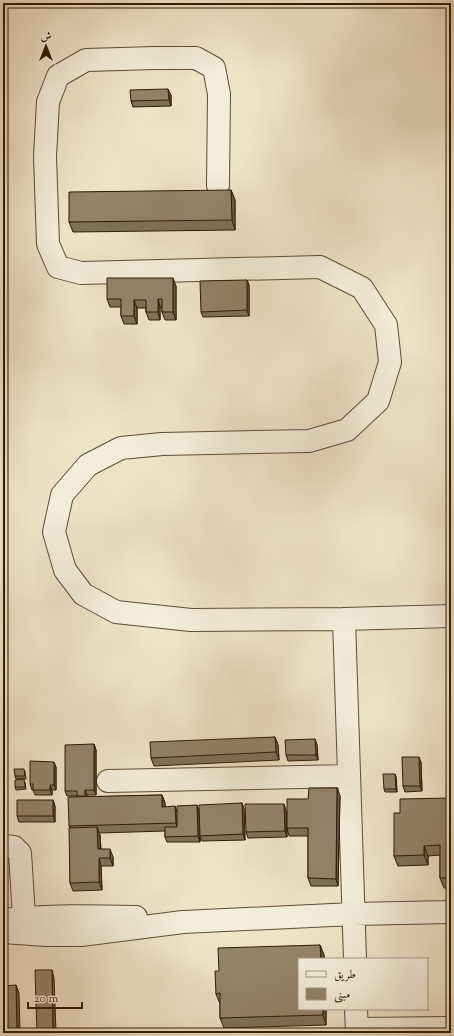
<svg xmlns="http://www.w3.org/2000/svg" width="454" height="1036" font-family="'Sorts Mill Goudy',Amiri,serif">
<rect width="100%" height="100%" fill="#efe3c7"/>
<filter id="stains"><feTurbulence type="fractalNoise" baseFrequency=".005" numOctaves="4"/><feColorMatrix values="0 0 0 0 .2 0 0 0 0 .09 0 0 0 0 .02 0 0 0 .5 -.17"/></filter>
<radialGradient id="worn" r=".72"><stop offset=".6" stop-color="#630" stop-opacity="0"/><stop offset="1" stop-color="#630" stop-opacity=".3"/></radialGradient>
<g fill="none" stroke-linecap="round" stroke-linejoin="round">
<g stroke="#5f4c34" stroke-width="24">
<path id="minor" d="M218,185L219,94L214,68L196,58H155L86,60L58,76L48,102L45,156L48,244L58,267L81,273L320,267L362,288L386,325L390,362L378,401L347,430L309,441L162,444L121,448L88,465L62,495L54,532L65,570L83,594L116,612L191,620L344,619L451,616
M344,619L355,959
M108,781L349,776
M3,846L14,847L20,853L24,917
M3,920C47,915 92,916 136,917
M3,932L46,935H81L183,922L353,914L451,912
M356,1009L357,1033
M357,1029L451,1028"/>
</g>
<use href="#minor" stroke="#f5eddb" stroke-width="22"/>
</g>
<path fill="#7e715a" stroke="#2f1a03" d="M171,95V106L133,107L131,101Z
M231,190L235,200V230L73,232L69,222Z
M247,280L249,285V316L203,317L201,312Z
M176,286V320H165L162,312V307H160V320H149L146,312V308H137V324H124L121,316V307H110L107,299Z
M275,737L278,745L279,760L154,766L151,758Z
M315,739L317,745L318,760L288,761L286,755Z
M451,742V782L449,776Z
M94,744L96,750V795H87V797L162,795L165,803V807L177,811L199,810L242,803L244,809L245,840L202,841L200,837V842H167L165,837V831L99,833L100,835L101,849L113,857V866H101L102,890L73,891L70,883V828L69,826L77,797V796H67L65,791Z
M421,762L422,791L405,792L403,786Z
M56,767V790H52V795H35L33,790H32L30,784Z
M25,771L26,779H16L15,776Z
M395,774L396,777L397,792H385L384,789Z
M25,782L26,789L16,790L15,787Z
M337,788L340,796L338,886H311L308,878V836H289L287,828V837L248,838L246,832L286,810L287,826L308,799Z
M451,798V888H444L440,878V855L428,856V865L398,866L394,856L400,813Z
M53,800L55,806V822H19L17,816Z
M320,945L324,955V959H299V1009H326V1025L224,1028L220,1018V1004L216,994L219,971Z"/>
<path fill="#675c4a" stroke="#2f1a03" d="M168,89L171,95V106L169,100Z
M231,190L235,200V230L232,220Z
M173,278L176,286V320L173,312Z
M247,280L249,285V316L247,310Z
M158,299L160,307V320L158,312Z
M134,300L137,308V324L134,316Z
M275,737L278,745L279,760L276,752Z
M315,739L317,745L318,760L316,755Z
M94,744L96,750V795L94,790Z
M419,757L421,762L422,791L420,786Z
M54,762L56,767V790L54,785Z
M395,774L396,777L397,792L396,789Z
M50,785L52,790V795L50,790Z
M337,788L340,796L338,886L336,879Z
M85,790L87,795V802L85,796Z
M162,795L165,803V815L162,807Z
M53,800L55,806V822L53,816Z
M242,803L244,809L245,840L243,834Z
M284,804L286,810L287,837L285,831Z
M197,805L199,811L200,842L198,836Z
M175,806L178,814L179,831L176,823Z
M97,827L100,835L101,857L98,849Z
M424,846L428,856V865L424,855Z
M110,849L113,857V866L110,858Z
M99,858L101,866L102,890L99,882Z
M320,945L324,955V959H321Z
M52,970L54,978L56,1033H53Z
M16,985L19,993L20,1033H17Z
M323,1009H326V1025L323,1015Z"/>
<path fill="#938369" stroke="#2f1a03" d="M168,89L169,100L131,101L130,90Z
M231,190L232,220L69,222V192Z
M107,278H173V312H162V299H158V312H146V300H134V316H121V299H107Z
M247,280V310L201,312L200,281Z
M275,737L276,752L151,758L150,742Z
M315,739L316,755H286L285,740Z
M448,742H451V776H449Z
M94,744V790H85V796H77V791H65V745Z
M402,757H419L420,786H403Z
M30,761L54,762V785H50V790H33V784H30Z
M14,769H24L25,776H15Z
M383,774H395L396,789H384Z
M24,779L25,787H15V780Z
M309,788H337L336,879L308,878V828H287V799H308Z
M162,795V807L175,806L176,823L69,826L68,797Z
M451,798V878H440V845L424,846V855L394,856V813H400V799Z
M17,800H53V816H17Z
M242,803L243,834L200,836L199,805Z
M245,804H284L285,831L246,832Z
M197,805L198,836L165,837V827H177V806Z
M97,827L98,849H110V858H99V882L70,883L69,828Z
M320,945L321,959H299V1009H323V1015L220,1018V993L216,994L215,971H219L218,948Z
M35,970H52L53,1033H37Z
M16,985L17,1033H3V986Z"/>
<rect width="454" height="1036" fill="none" stroke="#efe3c7" stroke-width="16"/>
<rect x="4" y="4" width="446" height="1028" fill="none" stroke="#2f1a03" stroke-width="2"/>
<rect x="8" y="8" width="438" height="1020" fill="none" stroke="#2f1a03"/>
<rect x="298" y="958" width="130" height="52" fill="#f5eddb" stroke="#a69985"/>
<rect x="306" y="971" width="20" height="6" fill="#f5eddb" stroke="#a69985"/>
<text x="334" y="978" font-size="12" fill="#2f1a03">طريق</text>
<rect x="306" y="988" width="20" height="12" fill="#938369" stroke="#a69985"/>
<text x="334" y="998" font-size="12" fill="#2f1a03">مبنى</text>
<g transform="translate(46 46)" stroke="#f5eddb" stroke-width="3" paint-order="stroke">
<path d="M0-3L7 15L0 10L-7 15Z" fill="#2f1a03"/>
<text y="-6" font-size="11" font-weight="bold" text-anchor="middle" fill="#2f1a03">ش</text>
</g>
<path d="M28 1002v6h54v-6" fill="none" stroke="#2f1a03" stroke-width="2"/>
<text x="34" y="1002" font-size="12" fill="#2f1a03" stroke="#f5eddb" stroke-width="3" paint-order="stroke">20 m</text>
<rect width="100%" height="100%" filter="url(#stains)"/>
<rect width="100%" height="100%" fill="url(#worn)"/>
</svg>
